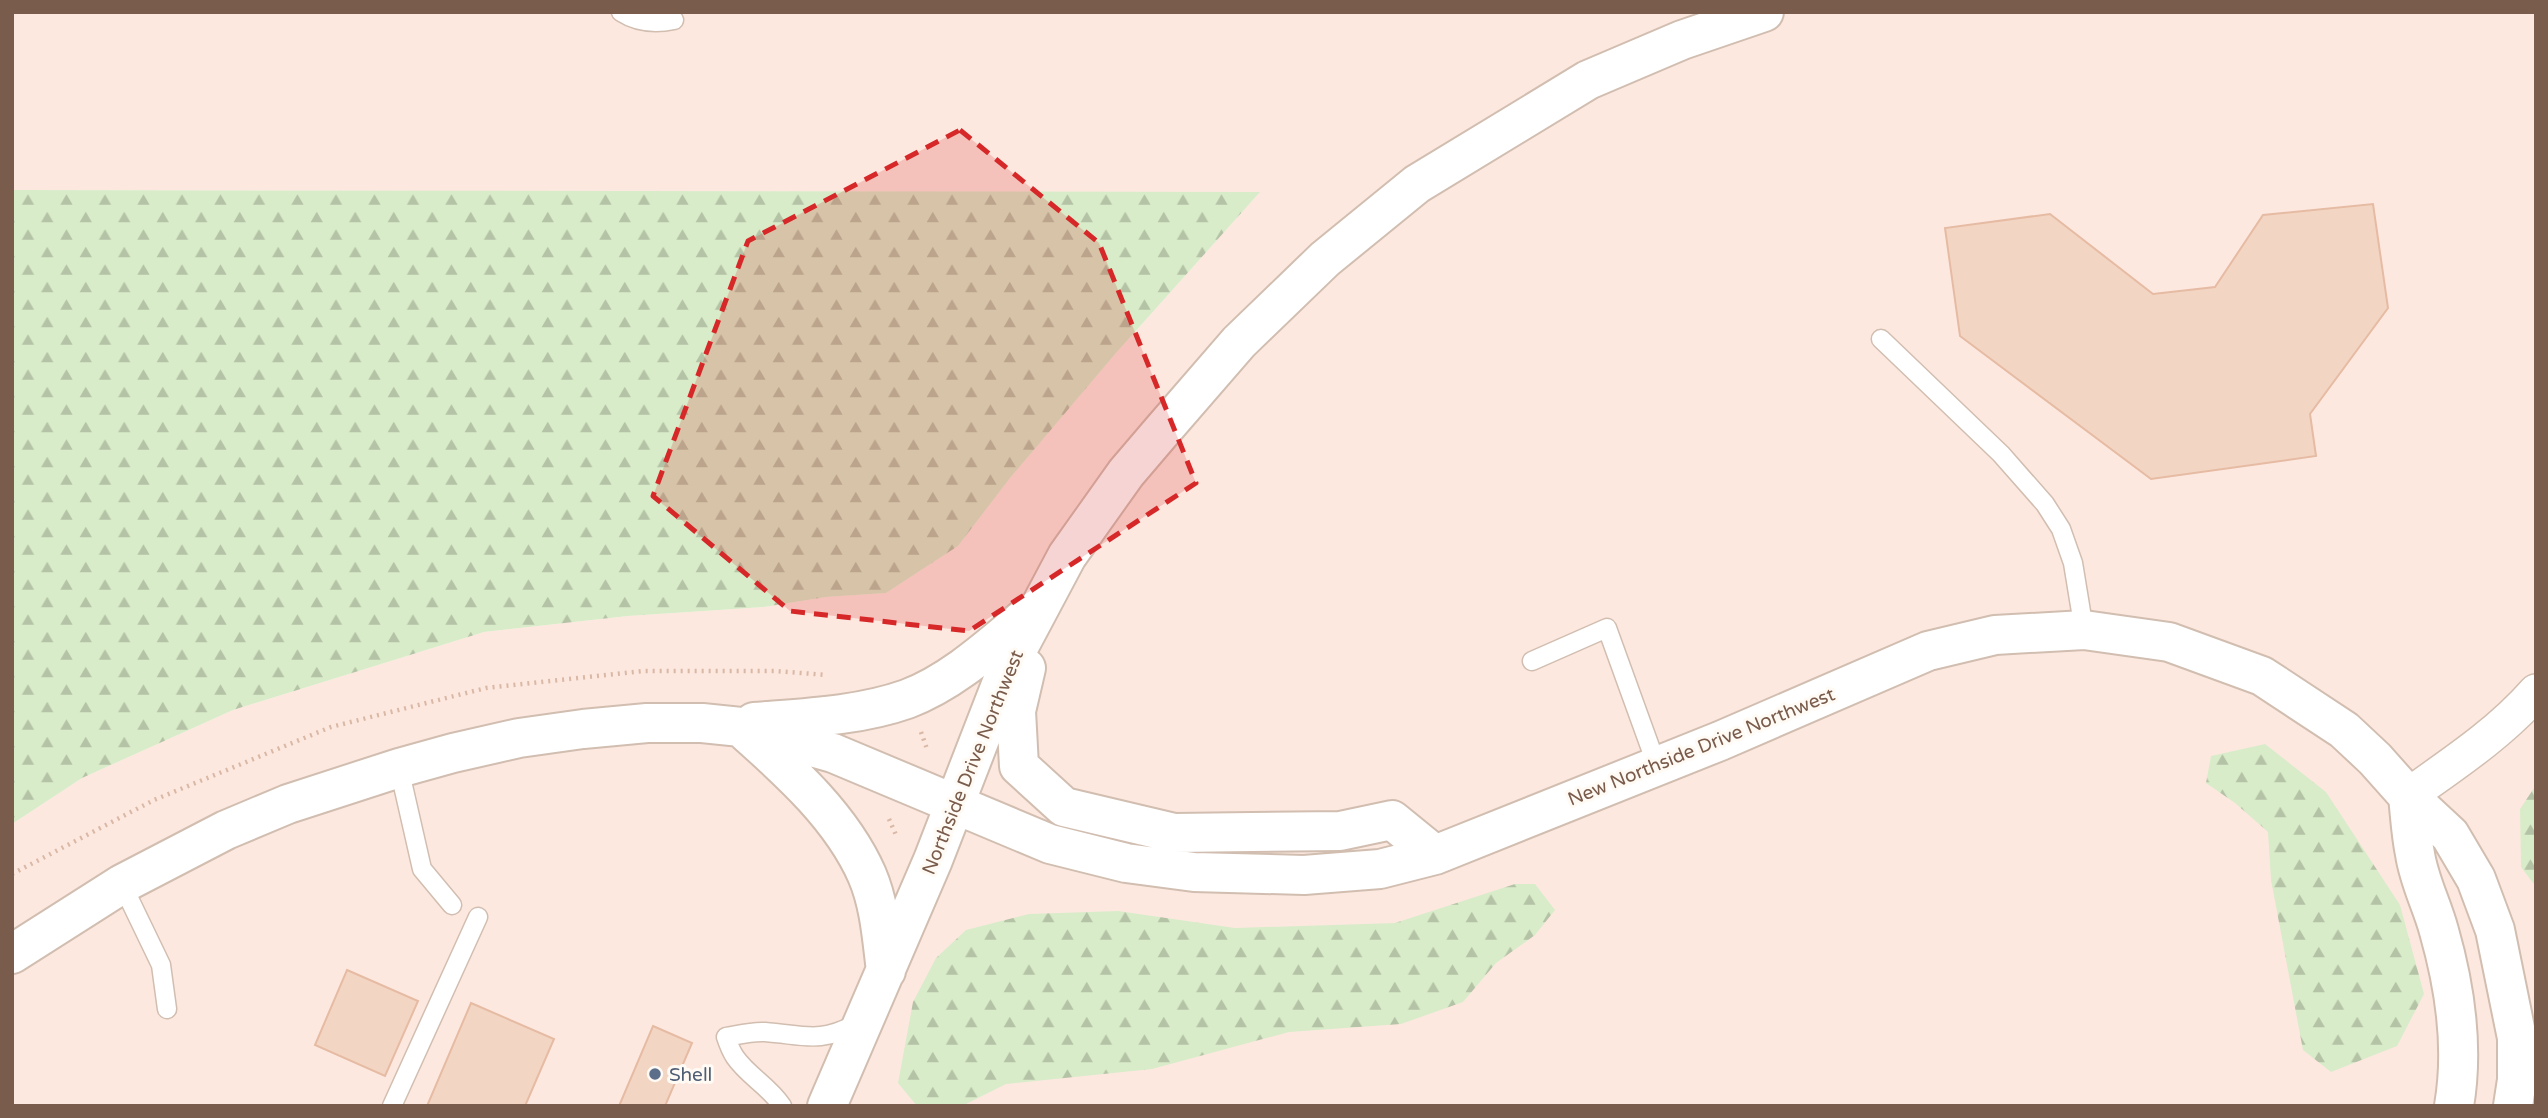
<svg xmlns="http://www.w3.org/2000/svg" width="2548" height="1118" font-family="'Varela Round',sans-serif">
<defs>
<pattern id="forest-firs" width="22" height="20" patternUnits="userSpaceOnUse" patternTransform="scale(1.75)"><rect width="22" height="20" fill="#d8ecc9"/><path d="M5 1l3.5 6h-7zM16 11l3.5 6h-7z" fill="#b4c2a5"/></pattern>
</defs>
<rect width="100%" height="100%" fill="#fdf6ec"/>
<path fill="#fde8e0" d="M12,12H2536V1106H12V824L82,778L233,710L484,632L628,616L764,607L826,597L886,593L958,546L1010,478L1116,353L1259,193L12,190Z"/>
<path fill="url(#forest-firs)" d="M12,190L1260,192L1116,353L1010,478L958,546L886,593L826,597L764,607L628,616L484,632L233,710L82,778L12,824Z
M2265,744L2326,792L2400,905L2424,994L2397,1046L2331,1072L2303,1050L2271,880L2268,832L2235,803L2206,783L2211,756Z
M2536,785V887L2521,867L2520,809Z
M1515,884H1535L1555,910L1535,935L1496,963L1463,1002L1401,1024L1289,1032L1152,1069L1006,1084L962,1106H917L898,1083L913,1002L936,958L966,930L1029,914L1118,911L1235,928L1395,923Z"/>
<path fill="#f3d5c3" stroke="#e6bba3" stroke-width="2" d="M2373,204L2388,308L2310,414L2316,456L2151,479L1960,336L1945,228L2050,214L2153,294L2215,287L2263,215Z
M347,970L418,1001L385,1076L315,1045Z
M471,1003L554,1039L525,1106H427Z
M653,1026L692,1043L665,1106H619Z"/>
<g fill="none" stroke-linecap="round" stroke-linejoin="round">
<g stroke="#d1beb0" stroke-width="21">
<path id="service" d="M621,12C638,23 655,24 674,20
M1881,339L2001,454L2045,504L2061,529L2073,563L2084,630
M1532,661L1607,628L1657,766
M399,768L422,869L452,905
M122,884L161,965L167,1009
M392,1106L478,917
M782,1106C769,1086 748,1076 735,1057C731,1051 728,1043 726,1037C738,1035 752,1031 765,1032C805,1035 819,1044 858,1023"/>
</g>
<g stroke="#d1beb0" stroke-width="38">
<path id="minor" d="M2408,796C2453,764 2499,734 2536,692"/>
</g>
<g stroke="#d1beb0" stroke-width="42">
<path id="tertiary" d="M1026,668L1016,711L1019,766L1064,807L1174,833L1340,831L1392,820L1435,855
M754,722C804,718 859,716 907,699C952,682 990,647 1026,617
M745,731C791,772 842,818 867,875C880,905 882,940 886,971
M2408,796C2410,815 2411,835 2415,854C2419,881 2432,905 2439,931C2455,987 2464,1048 2454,1106
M12,954L122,884L226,830L288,804L399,768L453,753L519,738L583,729L647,723H702L741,727L833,753L1050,844L1126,863L1194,872L1304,875L1380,869L1435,855L1720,741L1928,651L1995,635L2084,630L2169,642L2262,676L2344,730L2375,759L2408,796L2450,835L2476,879L2495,930L2517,1038V1080L2513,1106
M827,1106L933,860L1007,669L1067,556L1126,473L1161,432L1239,342L1325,259L1417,184L1588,80L1682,40L1764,12"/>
</g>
<path stroke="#d9b8a5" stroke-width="4.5" stroke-dasharray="2 5" stroke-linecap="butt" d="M921,732L927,749
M889,819L896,835
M12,874L154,800L331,727L486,688L643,671H775L827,675"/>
<use href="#service" stroke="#fff" stroke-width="18"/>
<use href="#minor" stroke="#fff" stroke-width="35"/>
<use href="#tertiary" stroke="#fff" stroke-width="38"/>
</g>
<path fill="#d62828" fill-opacity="0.2" stroke="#d62828" stroke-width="5" stroke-dasharray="14 9" stroke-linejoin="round" d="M960,130L1099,243L1196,483L969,631L790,611L653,496L748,241Z"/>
<circle fill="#5c6f8a" stroke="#fffaf3" stroke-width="2.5" cx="655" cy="1074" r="7"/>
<g text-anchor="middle" stroke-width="6" stroke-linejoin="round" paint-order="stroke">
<g font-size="19" fill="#7a5c4d" stroke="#fffaf3">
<text transform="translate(1701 746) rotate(-22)" y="7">New Northside Drive Northwest</text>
<text transform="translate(972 762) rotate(-68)" y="7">Northside Drive Northwest</text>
</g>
<g font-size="19" fill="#4e5e75" stroke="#fffaf3" text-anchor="start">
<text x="669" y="1081">Shell</text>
</g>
</g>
<rect width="2548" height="1118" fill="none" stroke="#7a5c4d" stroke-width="28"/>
</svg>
